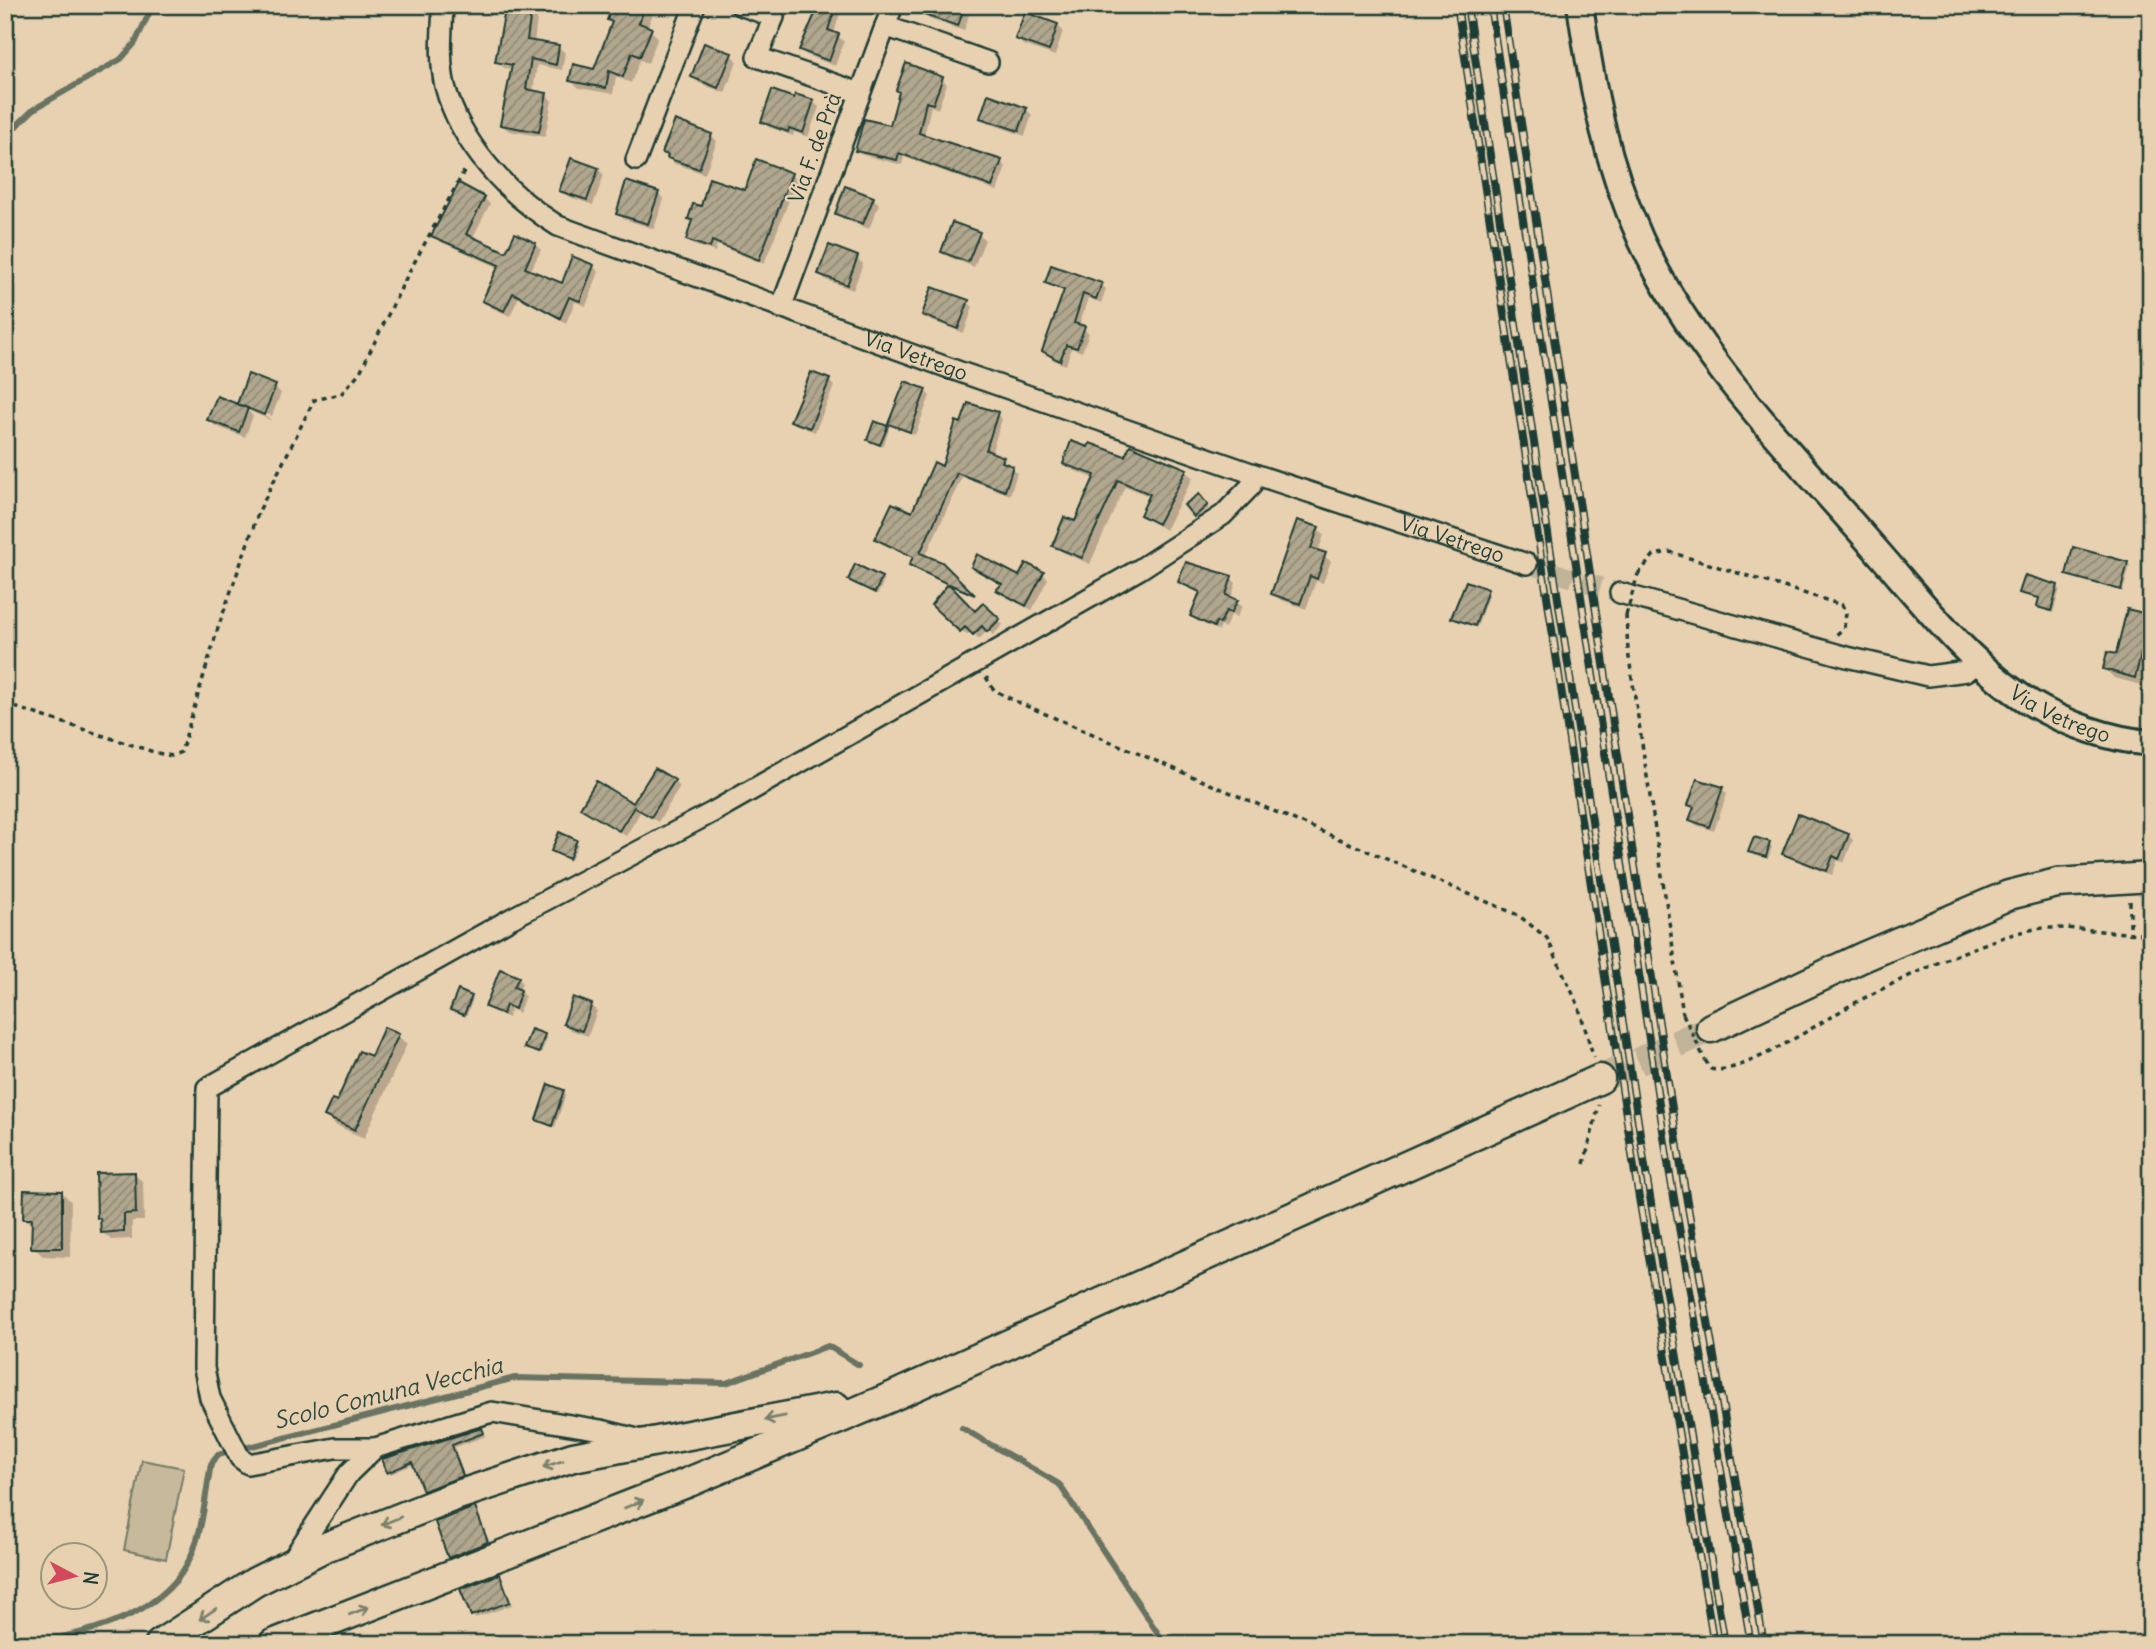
<svg xmlns="http://www.w3.org/2000/svg" width="2156" height="1649" font-family="Delius,sans-serif">
<defs>
<pattern id="building-hatch" width="6" height="6" patternUnits="userSpaceOnUse" patternTransform="scale(1.75)"><rect width="6" height="6" fill="#b1a78e"/><path d="M-1 1l2-2M0 6l6-6M5 7l2-2" fill="none" stroke="#8f8975"/></pattern>
</defs>
<rect width="100%" height="100%" fill="#e8d1b1"/>
<filter id="ink" filterUnits="userSpaceOnUse"><feTurbulence type="fractalNoise" baseFrequency=".0143" numOctaves="2"/><feDisplacementMap in="SourceGraphic" scale="14" xChannelSelector="R" yChannelSelector="G"/><feConvolveMatrix kernelMatrix="1 2 1 2 8 2 1 2 1" color-interpolation-filters="sRGB"/></filter>
<g filter="url(#ink)">
<path fill="#c7b99c" stroke="#737b68" stroke-width="2" d="M142,1460L184,1468L166,1559L124,1550Z"/>
<path fill="#0003" fill-rule="evenodd" d="M481,5H539L534,43L559,47L565,53L562,70L537,65L533,92L546,94L552,101L545,137L509,131L502,125L513,69L504,68L497,61L506,14L487,11ZM502,61L520,68L502,65Z
M820,5H842L834,34L844,41L835,66L806,55L801,50Z
M925,5H972L964,31L929,19L923,13Z
M645,6L653,14L647,28L658,37L648,63L640,60L631,83L616,77L613,94L579,88L571,81L595,71L613,23L609,20Z
M1057,25L1063,31L1055,56L1023,45L1017,39Z
M731,55L737,61L725,93L699,83L693,77Z
M942,79L947,84L938,109L931,106L924,136L1001,162L1006,167L997,191L904,157L902,165L863,155L857,150L891,127Z
M795,100L813,102L819,107L808,137L794,132L793,136L768,127L763,121Z
M1026,109L1032,115L1025,136L988,123L982,117Z
M711,135L717,141L705,174L675,164L664,153Z
M598,169L604,175L593,205L567,196L561,190Z
M791,174L797,180L764,264L717,245L715,252L693,245L688,240L694,222L690,219L702,208Z
M658,193L664,199L654,229L624,219L618,213Z
M484,198L490,204L472,239L507,254L535,244L541,250L530,272L563,285L593,266L599,272L586,306L575,302L566,323L519,297L510,316L490,307L485,301L500,268L439,241L434,236Z
M873,198L879,204L869,229L843,219L837,213Z
M979,234L985,240L974,267L949,257L943,251Z
M857,258L863,264L853,290L826,280L820,274Z
M1047,282L1101,284L1106,289L1101,303L1088,298L1079,326L1089,333L1082,352L1071,348L1066,365L1053,360L1044,350L1065,292Z
M968,302L973,307L964,333L929,320L924,315Z
M829,381L834,386L815,432L797,425L792,420Z
M275,387L281,393L272,416L243,405Z
M925,391L930,396L915,435L895,428L890,423Z
M218,398L271,419L270,420L247,410L253,416L245,437L215,426L209,420Z
M997,414L1002,419L991,454L1003,458L1007,466L1017,473L1010,495L962,477L925,557L941,564L974,596L916,570L911,565L914,559L877,539L913,514L944,468L962,425Z
M887,427L889,430L883,447L869,439Z
M1126,458L1186,471L1193,478L1165,530L1142,515L1151,497L1125,486L1090,564L1062,552L1054,545L1076,524L1096,479L1073,470L1065,463Z
M1199,496L1209,508L1198,518L1187,506Z
M1318,529L1324,535L1318,552L1331,561L1323,583L1316,581L1306,609L1279,599L1273,593Z
M2128,564L2130,566L2123,591L2068,574Z
M973,567L1019,579L1043,574L1048,579L1032,610L1004,595L999,590L1003,586Z
M881,578L884,581L878,594L850,580Z
M1231,578L1236,583L1231,599L1242,606L1237,617L1231,615L1225,628L1221,626L1219,631L1197,621L1192,616L1201,594L1180,582Z
M2058,587L2060,589L2053,613L2039,607L2041,599L2021,592Z
M1487,591L1489,593L1477,627L1453,617Z
M933,605L975,614L983,605L1003,625L993,635L988,630L979,639L971,631L967,635Z
M2129,611L2151,617V662L2145,686L2114,678L2105,669L2117,656Z
M674,781L680,787L658,822L641,811L626,836L583,807L634,805Z
M1722,789L1727,794L1714,831L1696,825L1691,820L1695,809L1690,804Z
M1848,835L1853,840L1844,863L1838,860L1832,875L1789,858L1784,854Z
M576,841L578,844L571,860L553,851Z
M1769,844L1772,847L1768,859L1751,852Z
M518,978L522,983L519,991L525,996L519,1013L511,1009L508,1018L492,1011L487,1006Z
M471,997L473,999L466,1017L452,1009Z
M591,1005L597,1011L588,1036L571,1030L565,1024Z
M398,1036L407,1044L364,1138L335,1125L326,1116L372,1058Z
M544,1036L547,1038L541,1054L526,1048Z
M563,1092L566,1094L555,1127L541,1122L538,1119Z
M134,1174L143,1182L144,1221H132V1239L111,1240L102,1232V1221L99,1217Z
M62,1192L71,1202L70,1257L43,1256L33,1247V1227L25,1219Z
M482,1430L486,1436L453,1448L465,1478L427,1492L414,1464L391,1474L389,1472Z
M474,1509L489,1545L452,1559L450,1557Z
M499,1576L512,1605L475,1618L472,1615Z"/>
<g fill="none" stroke-linecap="round" stroke-linejoin="round">
<path stroke="#687362" stroke-width="6" d="M5,137L34,109L121,59L135,43L153,5
M962,1428L1059,1484L1165,1644
M22,1644C78,1636 158,1619 187,1564C203,1536 205,1495 211,1464L218,1455L515,1378L726,1383L828,1346L859,1365"/>
</g>
<path fill="url(#building-hatch)" stroke="#1f3d34" stroke-width="2" d="M506,5H532L527,40L559,45L556,65L531,59L526,89L547,93L539,132L500,125L512,65L495,62Z
M613,5H646L639,23L652,28L640,57L632,53L623,77L609,71L606,88L569,81L573,64L594,69L612,22L607,20Z
M819,5L835,9L828,30L839,34L829,61L799,50Z
M905,5H965L958,26L905,9Z
M1025,12L1058,24L1049,51L1015,39Z
M704,43L732,53L718,88L691,77Z
M906,63L943,77L933,104L926,102L919,133L1002,160L992,187L899,153L897,160L855,151L864,119L890,125L899,92L896,90Z
M772,90L794,98L795,94L814,100L803,133L789,128L788,132L761,122Z
M988,94L1027,108L1019,131L980,118Z
M675,120L712,134L699,169L667,158L668,155L662,153Z
M571,158L599,168L587,200L559,191Z
M756,159L792,173L759,260L712,241L710,248L686,240L692,220L688,219L693,204L701,206L709,178L745,190Z
M626,181L659,192L648,224L616,214Z
M459,183L485,197L466,234L506,252L515,233L536,243L525,268L562,283L572,256L594,265L580,301L569,297L560,318L513,293L504,311L482,301L499,265L431,236Z
M845,186L874,197L863,224L835,214Z
M952,222L980,232L968,262L941,252Z
M829,245L858,256L847,285L818,274Z
M1051,265L1102,283L1096,299L1083,294L1074,323L1085,326L1077,348L1066,345L1060,361L1042,351L1064,290L1045,283Z
M932,287L969,300L958,329L922,315Z
M811,372L830,379L810,428L790,421Z
M248,374L276,385L264,415L237,404Z
M905,381L926,389L910,432L888,424Z
M217,396L248,408L239,432L207,420Z
M968,403L998,412L986,450L1004,457L1002,462L1013,466L1005,491L957,473L920,553L942,562L975,595L949,584L975,611L983,603L1000,619L987,632L982,626L973,635L965,627L960,632L931,605L948,584L909,565L913,557L875,539L892,503L912,512L934,462L942,466L956,421L961,423Z
M874,421L888,426L880,445L867,440Z
M1071,441L1088,447L1090,443L1125,456L1130,445L1187,469L1158,524L1140,515L1150,494L1118,480L1082,558L1052,546L1064,517L1075,521L1095,475L1063,464Z
M1199,494L1208,505L1194,517L1184,505Z
M1297,520L1319,527L1311,548L1326,553L1317,579L1310,576L1300,604L1271,594Z
M2073,547L2128,562L2121,590L2066,575Z
M977,554L1019,576L1026,563L1044,572L1026,606L996,590L1002,584L971,567Z
M1186,562L1232,576L1226,595L1238,600L1231,613L1226,611L1220,624L1216,622L1214,627L1190,616L1200,592L1178,582Z
M855,564L882,577L875,593L848,580Z
M2025,575L2058,585L2051,611L2037,607L2039,598L2019,593Z
M1466,581L1488,589L1475,626L1451,618Z
M2127,609L2151,615L2135,678L2103,669L2107,652L2116,654Z
M655,768L675,780L651,817L634,807L619,831L580,808L596,781L633,803Z
M1697,779L1723,787L1709,827L1689,820L1694,807L1688,805Z
M1798,814L1849,834L1839,859L1833,856L1827,871L1782,854Z
M559,832L577,840L569,859L551,851Z
M1754,837L1770,842L1766,857L1748,852Z
M500,969L519,977L514,987L521,990L515,1009L506,1005L503,1014L485,1007Z
M458,990L472,996L464,1015L450,1010Z
M573,997L592,1004L582,1031L563,1024Z
M384,1027L399,1034L355,1130L324,1116L332,1099L337,1101L359,1051L371,1056Z
M531,1029L545,1034L539,1053L524,1048Z
M548,1084L564,1090L552,1126L536,1120Z
M135,1172L136,1213L124,1214V1231L101,1233L100,1218H97L96,1173Z
M24,1190L62,1191V1248H31L32,1219H23Z
M482,1428L484,1433L452,1445L463,1476L423,1491L412,1462L387,1473L382,1459Z
M475,1507L488,1542L448,1558L435,1522Z
M500,1574L510,1602L471,1616L460,1589Z"/>
<g fill="none" stroke-linecap="round" stroke-linejoin="round">
<path stroke="#c0b398" stroke-width="19" stroke-dasharray="19 10" stroke-linecap="butt" d="M1527,564L1620,593"/>
<path stroke="#c0b398" stroke-width="28" stroke-dasharray="28 14" stroke-linecap="butt" d="M1600,1079L1711,1028"/>
<g stroke="#1f3d34" stroke-width="24">
<g id="minor">
<path id="s1" d="M443,5C442,31 439,61 445,86C460,144 508,195 558,226L960,372L1254,474L1527,564"/>
<path d="M740,5L774,17L757,57L860,93"/>
<path d="M885,26L988,62"/>
<path d="M636,160L695,5"/>
<path d="M781,308L893,5"/>
<path d="M1620,593L1847,657L1928,676L1967,671L1980,662"/>
<path d="M375,1448H335L248,1464L240,1458L210,1398L204,1368L207,1088L512,918L713,812L1140,569L1223,515L1251,486L1254,474"/>
<path d="M290,1563L349,1473L375,1448L492,1412L601,1430L641,1440"/>
</g>
</g>
<g stroke="#1f3d34" stroke-width="30">
<g id="major">
<path id="s2" d="M1580,5C1592,88 1606,163 1641,240C1695,356 1787,448 1870,543C1919,598 1968,664 2031,703C2066,724 2111,740 2151,743"/>
</g>
</g>
<g stroke="#1f3d34" stroke-width="33">
<path id="highway" d="M1711,1028L1863,957L2009,895L2057,883L2151,877
M160,1644L255,1582L323,1548L455,1496L573,1457L836,1407
M273,1644L689,1482L891,1397L1600,1079"/>
</g>
<path stroke="#1f3d34" stroke-width="3.5" stroke-dasharray="5 5" stroke-linecap="butt" d="M1638,574L1654,555L1670,552L1842,605L1846,613L1844,628L1836,635
M1626,615L1628,651L1683,1014
M986,677L994,690L1015,701L1518,915L1547,938L1578,1005L1594,1058
M5,704L157,753L172,756L181,752L218,628L259,511L314,400L341,394L360,372L408,274L466,168
M2130,901V934
M1705,1060L1711,1069C1741,1077 1823,1020 1853,1004C1894,982 2001,930 2045,928C2080,927 2115,934 2151,934
M1584,1164L1599,1105"/>
<use href="#minor" stroke="#e8d1b1" stroke-width="19"/>
<use href="#major" stroke="#e8d1b1" stroke-width="24"/>
<use href="#highway" stroke="#e8d1b1" stroke-width="28"/>
<g stroke="#1f3d34" stroke-width="8">
<path id="rail" d="M1457,5L1635,1174L1714,1644
M1467,5L1646,1173L1725,1644
M1490,5L1669,1169L1751,1644
M1503,5L1681,1167L1764,1644"/>
</g>
<use href="#rail" stroke="#e8d1b1" stroke-width="5" stroke-dasharray="16" stroke-linecap="butt"/>
<path stroke="#1f3d34" stroke-width="3.5" stroke-dasharray="5 5" stroke-linecap="butt" d="M1626,615L1638,574
M1683,1014L1705,1060"/>
</g>
<defs><path id="oneway-shaft" d="M-6 0H5M1.5-3L5.5 0L1.5 3" fill="none" stroke-width="1.6" stroke-linecap="round" stroke-linejoin="round" transform="scale(1.75)"/></defs>
<g stroke="#79806c">
<use href="#oneway-shaft" transform="translate(775 1418) rotate(169)"/>
<use href="#oneway-shaft" transform="translate(553 1464) rotate(162)"/>
<use href="#oneway-shaft" transform="translate(634 1504) rotate(-22)"/>
<use href="#oneway-shaft" transform="translate(391 1521) rotate(158)"/>
<use href="#oneway-shaft" transform="translate(359 1611) rotate(-21)"/>
<use href="#oneway-shaft" transform="translate(208 1614) rotate(146)"/>
</g>
</g>
<g text-anchor="middle" stroke-width="5" stroke-linejoin="round" paint-order="stroke">
<g font-size="21" fill="#1f3d34" stroke="#e8d1b1">
<text transform="translate(815 148) rotate(-70)" y="7">Via F. de Prà</text>
<text dy="7" stroke="none"><textPath href="#s1" startOffset="646">Via Vetrego</textPath></text>
<text dy="7" stroke="none"><textPath href="#s1" startOffset="1213">Via Vetrego</textPath></text>
<text dy="7" stroke="none"><textPath href="#s2" startOffset="884">Via Vetrego</textPath></text>
</g>
<g font-size="23" font-style="italic" fill="#314a3f" stroke="#e8d1b1">
<text transform="translate(388 1393) rotate(-14)" y="8">Scolo Comuna Vecchia</text>
</g>
</g>
<rect width="2156" height="1649" fill="none" stroke="#e8d1b1" stroke-width="28"/>
<rect x="14" y="14" width="2128" height="1621" fill="none" stroke="#1f3d34" stroke-width="2.5" filter="url(#ink)"/>
<g transform="translate(74 1576) rotate(97)"><circle r="33" fill="#e8d1b1" stroke="#98967f" stroke-width="2"/>
<path d="M0-5L12 26L0 18L-12 26Z" fill="#d1495b"/>
<text y="-10" font-size="19" font-weight="bold" text-anchor="middle" fill="#1f3d34">N</text>
</g>
</svg>
